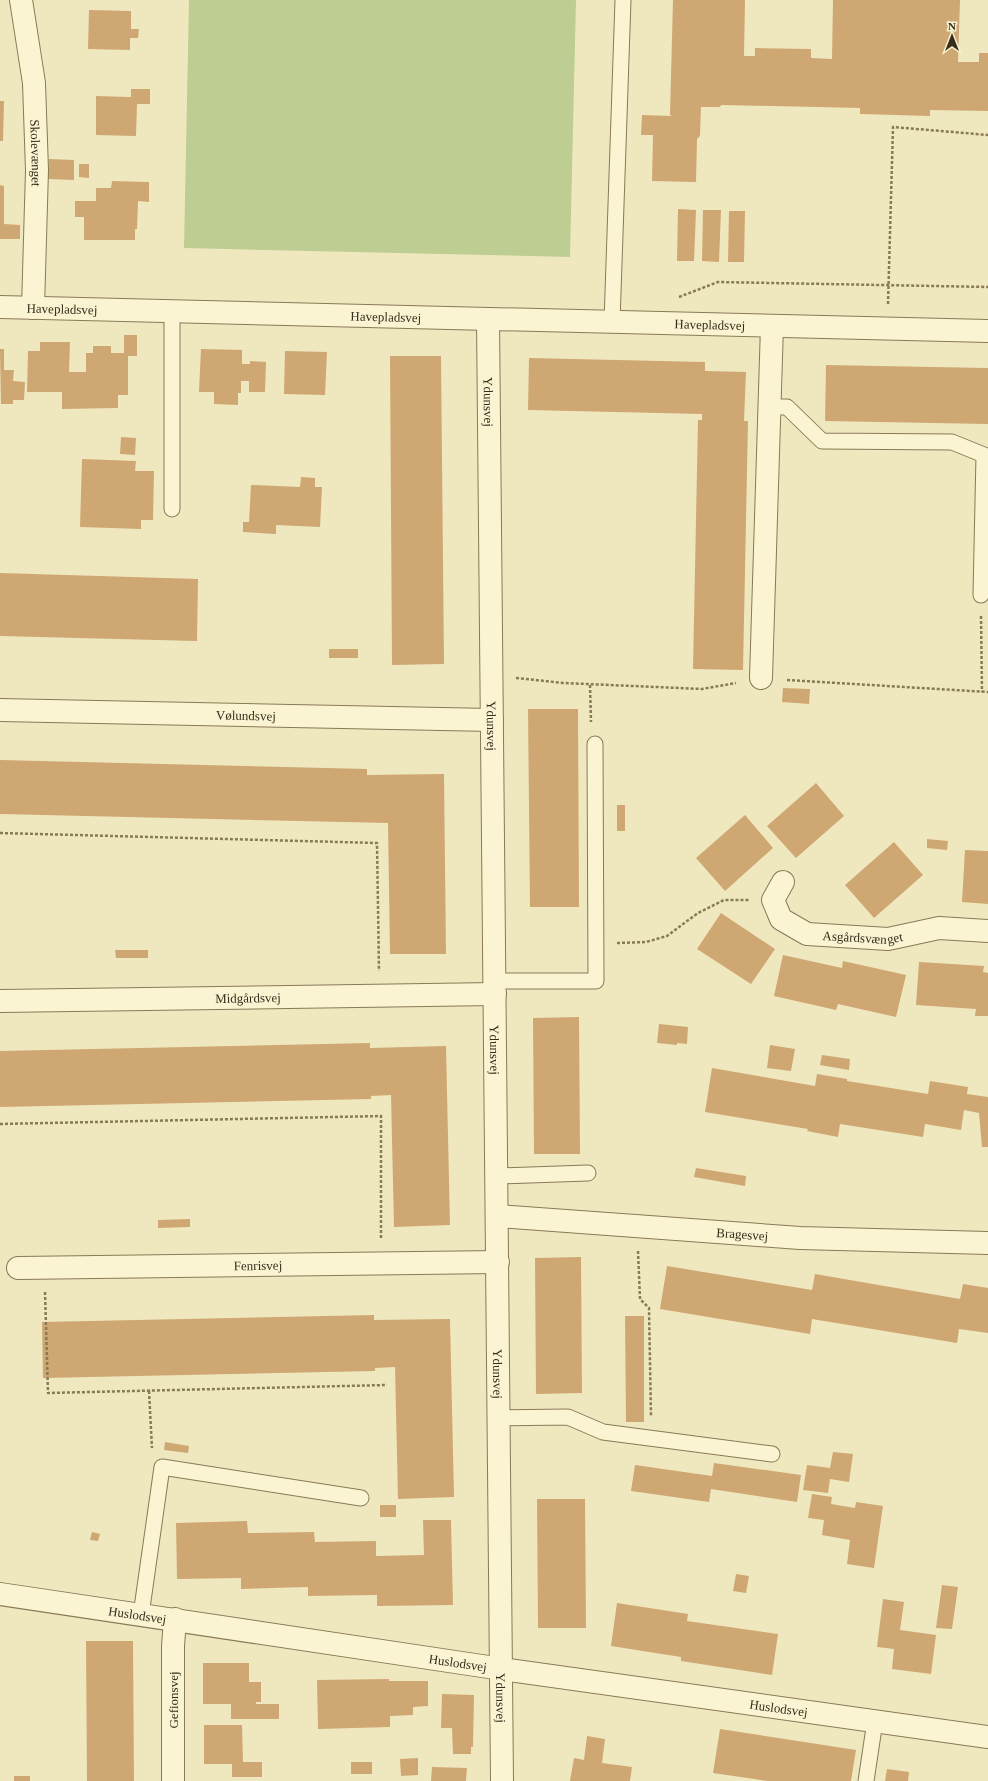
<svg xmlns="http://www.w3.org/2000/svg" width="988" height="1781" font-family="Georgia,serif">
<rect width="100%" height="100%" fill="#efe8bf"/>
<path fill="#becd92" d="M189,0H576L570,257L184,248Z"/>
<path fill="#cfa773" d="M673,0H745L744,56H755V48L811,49V58L832,59L833,0H960L958,62H979V53H988V111L930,110V116L860,114V108L722,105L719,107H701L700,136L697,139L696,182L652,181L653,135H641L642,115L672,116L670,115Z
M89,10L131,11V29H139L138,38H130V50L88,49Z
M131,89H150V104H137L136,136L96,135V96L131,97Z
M0,101H4L3,141H0Z
M49,159L74,160V180L48,179Z
M79,164H89V178L79,177Z
M112,181L149,182V202L138,201L137,229H135V240H84V217H75V201H96V188H111Z
M0,185L4,186V224L20,225V239H0Z
M678,209L696,210L694,261H677Z
M703,210H721L719,262L702,261Z
M729,211H745L744,262H728Z
M124,335H137V356H128V395H118V408L62,409V392H27L28,351H40V342H70L69,372H86V353H93V346H111V353H124Z
M0,349H4V370H14L13,381L25,382L24,400H13V404H1Z
M201,349L242,350V364H250V361L266,362L265,392H249V381H241V393H238V405L214,404V392H199Z
M285,351L327,352L325,395L284,394Z
M390,356H441L444,664L392,665Z
M529,358L705,362V371L746,372L744,421H748L743,670L693,669L698,420H702V414L528,410Z
M826,365L988,368V424L825,421Z
M121,437L136,438L135,455L120,454Z
M82,459L136,461L135,471H154L153,520H141V529L80,527Z
M301,477L315,478V487H322L320,527L276,525V534L243,532V522H249L251,485L300,487Z
M0,573L198,579L197,641L0,636Z
M329,649H358V658H329Z
M783,688L810,689L809,704L782,702Z
M528,709H578L579,907H530Z
M0,760L367,769V775L444,774L446,954H390L388,823L0,814Z
M816,783L844,816L796,858L767,826Z
M617,805H625V831H617Z
M745,815L773,848L725,891L696,858Z
M927,839L948,841L947,850L927,848Z
M894,842L923,875L874,918L845,885Z
M965,850L988,851V904L962,902Z
M721,913L775,949L751,984L697,949Z
M115,950H148V958H116Z
M783,955L842,968L843,961L906,975L896,1017L838,1004L836,1010L774,996Z
M919,962L984,966L983,972L988,973V1016H975L976,1009L916,1005Z
M579,1017L580,1154H534L533,1018Z
M659,1024L688,1027L687,1044L677,1043V1045L657,1043Z
M370,1043V1048L446,1046L450,1225L394,1227L391,1095L371,1096V1099L0,1107V1051Z
M770,1045L795,1049L791,1071L767,1068Z
M822,1055L850,1059L849,1070L820,1065Z
M712,1068L815,1086L817,1074L847,1079V1081L928,1094L930,1081L968,1087L967,1094L988,1097V1147H982L979,1113L964,1110L961,1130L925,1124L923,1137L840,1124L838,1137L807,1131L808,1129L705,1112Z
M696,1168L746,1176L745,1186L694,1177Z
M190,1219V1227L158,1228V1220Z
M581,1257L582,1393L536,1394L535,1258Z
M667,1266L812,1290L815,1274L960,1299L963,1284L988,1288V1333L959,1329L957,1343L812,1319L810,1334L660,1309Z
M374,1315V1320L450,1319L454,1497L398,1499L395,1367L375,1368V1371L43,1378L42,1322Z
M625,1316H644V1422H626Z
M165,1442L189,1446L188,1453L164,1450Z
M833,1452L853,1454L849,1482L830,1479L828,1493L803,1490L807,1465L830,1468Z
M714,1463L801,1475L797,1502L711,1489L709,1502L631,1491L635,1465L712,1476Z
M812,1494L832,1497L831,1504L855,1508L856,1502L883,1506L874,1568L847,1564L850,1540L822,1535L824,1520L808,1518Z
M537,1499H585L586,1628H538Z
M380,1505H396V1517H380Z
M423,1520H451L453,1605L377,1606V1595L308,1596V1587L241,1589V1578L177,1579L176,1523L247,1521L248,1533L314,1532L315,1542L376,1541V1556L424,1555Z
M92,1532L100,1534L98,1541L90,1540Z
M736,1574L749,1576L746,1593L733,1591Z
M942,1585L958,1587L952,1629L936,1628Z
M883,1599L904,1602L900,1630L936,1635L931,1674L892,1669L894,1649L877,1647Z
M617,1603L688,1614L687,1621L778,1634L772,1675L681,1661V1657L611,1646Z
M86,1641H133L134,1781H87Z
M203,1663H249V1682H261V1702H256V1704H279V1719H231V1704H203Z
M389,1679V1681H428V1706L413,1707V1715L390,1716V1727L318,1729L317,1680Z
M442,1694L474,1695L473,1747H471V1754H453L452,1728H441Z
M204,1725H242L243,1762H262V1777H232V1764H204Z
M720,1729L856,1750L851,1781H768L713,1773Z
M587,1736L605,1739L602,1763L632,1767L630,1781H570L574,1758L584,1760Z
M418,1758V1775L401,1776L400,1759Z
M351,1762H372V1774H351Z
M432,1767L467,1768L466,1781H431Z
M887,1769L909,1772L908,1781H885Z
M14,1776H30V1781H14Z"/>
<g fill="none" stroke-linecap="round" stroke-linejoin="round">
<g stroke="#887957" stroke-width="17">
<path id="lane" d="M172,311V509
M612,322L623,0
M770,407H787L822,441L952,442L984,455L981,595
M495,981H596L595,744
M497,1176L588,1173
M499,1418L568,1417L603,1432L772,1454
M141,1615L162,1467L361,1498
M866,1781L875,1721"/>
</g>
<g stroke="#887957" stroke-width="24">
<g id="street">
<path id="s1" d="M21,0L34,83L37,170L33,308"/>
<path id="s2" d="M0,307L988,331"/>
<path id="s3" d="M488,319L502,1781"/>
<path d="M761,678L772,326"/>
<path id="s4" d="M0,710L492,720"/>
<path id="s5" d="M783,882L773,900L781,919L807,934L888,939L939,928L988,931"/>
<path id="s6" d="M0,1001L495,994"/>
<path id="s7" d="M497,1216L800,1238L988,1243"/>
<path id="s8" d="M18,1268L498,1262"/>
<path id="s9" d="M0,1594L502,1669L988,1737"/>
<path d="M173,1781V1646L175,1619"/>
</g>
</g>
<path stroke="#887957" stroke-width="2.5" stroke-dasharray="3 2" stroke-linecap="butt" d="M679,297L718,282L988,287
M888,304L893,127L988,135
M981,616L982,692
M516,678L564,683L702,689L736,683
M787,680L988,692
M590,685L591,722
M0,833L377,843L379,971
M617,943L646,942L667,936L698,913L724,900H749
M0,1124L381,1116V1238
M638,1251L640,1299L649,1308L651,1416
M45,1292L48,1393L387,1385
M149,1391L152,1448"/>
<use href="#lane" stroke="#faf4d2" stroke-width="15"/>
<use href="#street" stroke="#faf4d2" stroke-width="22"/>
</g>
<g text-anchor="middle" stroke-width="3" stroke-linejoin="round" paint-order="stroke">
<g font-size="13" fill="#372d1c" stroke="#f6f1ce">
<text dy="5" stroke="none"><textPath href="#s1" startOffset="154">Skolevænget</textPath></text>
<text dy="5" stroke="none"><textPath href="#s2" startOffset="62">Havepladsvej</textPath></text>
<text dy="5" stroke="none"><textPath href="#s2" startOffset="386">Havepladsvej</textPath></text>
<text dy="5" stroke="none"><textPath href="#s2" startOffset="710">Havepladsvej</textPath></text>
<text dy="5" stroke="none"><textPath href="#s3" startOffset="83">Ydunsvej</textPath></text>
<text dy="5" stroke="none"><textPath href="#s4" startOffset="246">Vølundsvej</textPath></text>
<text dy="5" stroke="none"><textPath href="#s3" startOffset="407">Ydunsvej</textPath></text>
<text dy="5" stroke="none"><textPath href="#s5" startOffset="127">Asgårdsvænget</textPath></text>
<text dy="5" stroke="none"><textPath href="#s6" startOffset="248">Midgårdsvej</textPath></text>
<text dy="5" stroke="none"><textPath href="#s3" startOffset="731">Ydunsvej</textPath></text>
<text dy="5" stroke="none"><textPath href="#s7" startOffset="246">Bragesvej</textPath></text>
<text dy="5" stroke="none"><textPath href="#s8" startOffset="240">Fenrisvej</textPath></text>
<text dy="5" stroke="none"><textPath href="#s3" startOffset="1055">Ydunsvej</textPath></text>
<text dy="5" stroke="none"><textPath href="#s9" startOffset="139">Huslodsvej</textPath></text>
<text dy="5" stroke="none"><textPath href="#s9" startOffset="463">Huslodsvej</textPath></text>
<text dy="5" stroke="none"><textPath href="#s3" startOffset="1379">Ydunsvej</textPath></text>
<text transform="translate(173 1700) rotate(-90)" y="5">Gefionsvej</text>
<text dy="5" stroke="none"><textPath href="#s9" startOffset="787">Huslodsvej</textPath></text>
</g>
</g>
<g transform="translate(952 36)" stroke="#f6f1ce" stroke-width="3" paint-order="stroke">
<path d="M0-3L7 15L0 10L-7 15Z" fill="#372d1c"/>
<text y="-6" font-size="11" font-weight="bold" text-anchor="middle" fill="#372d1c">N</text>
</g>
</svg>
